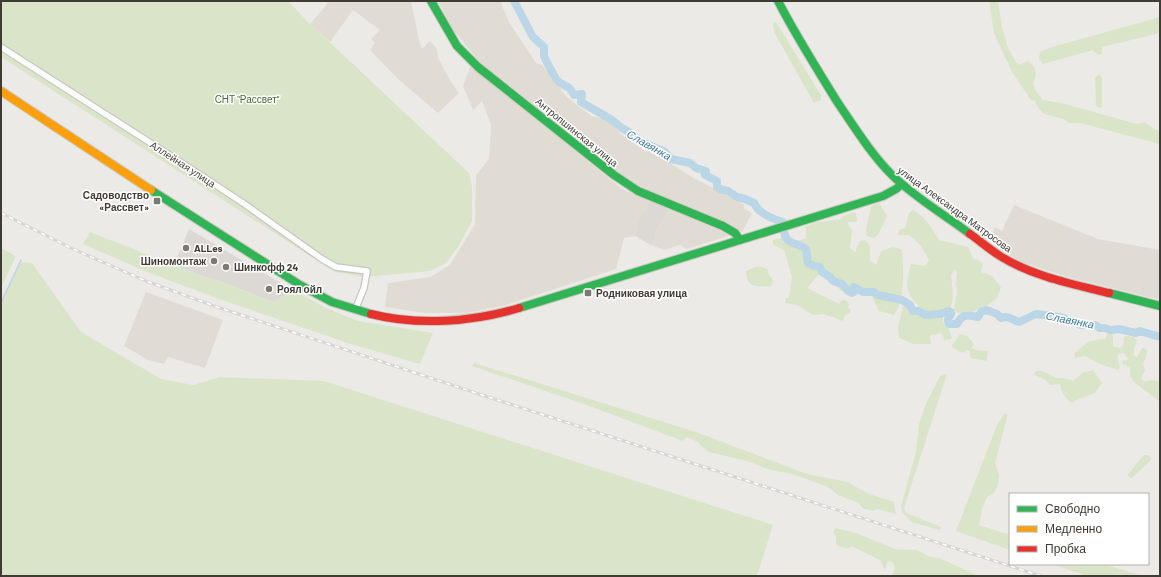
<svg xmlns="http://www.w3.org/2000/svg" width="1161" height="577" font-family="Barlow,sans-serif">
<rect width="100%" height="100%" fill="#eceae7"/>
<path fill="#e0dcd4" d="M325,1H411L419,40L422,49L430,41L437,49L438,58L451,82L459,93L438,113L399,80L370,50L375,43L371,39L380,30L353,10L330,42L310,24L328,3Z
M438,1H500L509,22L536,63L542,65L567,97L582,109L592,116L608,120L621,134L646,152L648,149L692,177L745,205L743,208L752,213L742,232L681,204L644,189L612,167L480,62L455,32L453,33L445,19L447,18Z
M471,65L622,189L650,201L639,219L635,236L624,238L616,269L503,306L466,313H425L385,307L388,283L430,277L450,265L475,224L476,175L489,159L491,125L482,101L473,110L463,86Z
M1014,205L1098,239L1160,250V300L1068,277L1018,261L990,238L995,227L1002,231Z
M672,208L726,232L728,236L687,249L680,245L664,250L651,245L655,239L656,231Z
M146,292L223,320L205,368L168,357L164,364L148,360L124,346Z"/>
<path fill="#dcd9d5" d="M650,201L655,202L670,210L656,231L655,239L651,245L635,236L639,219Z
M189,229L284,285V296L273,302L220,281L202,276L174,265Z"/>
<path fill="#dae4c9" d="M1,1H288L307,21L469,173L472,187V221L458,247L446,263L430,271L364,277L335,272L1,57Z
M989,1H998L1002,27L1008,48L1018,65L1028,61C1035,65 1039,75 1033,82L1035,90L1043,100L1061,103L1137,124L1144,122L1156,130L1160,131V144L1080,123H1069L1063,119L1044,114L1037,106L1035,101L1031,100L1012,72L994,33Z
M1160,17V33L1102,47V54L1098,55L1093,50L1043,64L1039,59L1040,52L1052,47Z
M776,22L821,95V100L814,103L774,32L773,23Z
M1098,75H1100L1102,78V107L1099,108L1096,106L1095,78Z
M879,203L887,216L878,235L874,238L867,236L866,229L871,206Z
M913,210C925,216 933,230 939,240L968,247L973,258L983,263L981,272L992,276L1001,287L997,298L985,307L971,312L966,311L962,314L956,312L954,309L957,293L956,284L957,272L955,270L951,275C952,286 955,298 950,309L943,312C943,320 942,324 949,329L952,339L944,340L943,335L939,333L934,335L931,334L930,337L931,344H914L899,338L898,327L903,307L907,305L922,315L924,311C905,293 905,288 911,264L925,266L929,260L921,246L910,235H898L899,230L905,228L909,213Z
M855,212L857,219L856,222H847L852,231L850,248L855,252L860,241L865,240L870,246V260L876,265L881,251L893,247L902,250C904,268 905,301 894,315L879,311L872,297V291H855L849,294L840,290L834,280L822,271L807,288L839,304L841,301L845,300L849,304L848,308L851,310L850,313L845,315L843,321L824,314L813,315L797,305L785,303L786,298H789L792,277L784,250L773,245V240L788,236L795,242L806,238V227L813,223L841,219L845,215Z
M90,232L202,276L220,281L273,302L284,296V285L326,308L358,321L433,333L420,364L351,344L219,299L147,272L83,244Z
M1,248L16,256L1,288Z
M21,262L32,263L81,332L161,379L193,385L220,377L324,381L773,525L757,576H5L1,573V304Z
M758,266C760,267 764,267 765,268C770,270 767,270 769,274C771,279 775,279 771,286C757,287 746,288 746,271Z
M1108,333H1110L1113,335V346L1120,348L1123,346L1124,337L1127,336L1134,337L1137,341L1134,349V356L1137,357L1142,348H1145L1147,351L1146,358L1143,363L1145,371L1141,378L1145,382L1152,380L1158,381L1160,387V402L1134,382L1130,376V368L1122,363L1123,360L1127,361L1128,358L1123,353L1119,354L1117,357L1120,367L1118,370L1100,364L1085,356L1075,358L1074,354C1085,343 1089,340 1105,339Z
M960,334C967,335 970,338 974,344L972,348L976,350L988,351L987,361L970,358V351L966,350L963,353L951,347Z
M474,363L696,432L807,474L847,482L869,494L894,502L896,514L877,509L873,511L862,508L859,503L838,495L828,487L793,474L771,470L747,461L709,452L701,446L698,442L687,437L683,441L584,404L472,366Z
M1093,370L1102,383L1095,393L1079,399L1072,403C1064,398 1062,392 1060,384L1050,385L1045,379L1038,377L1034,374L1036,371H1042L1057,378H1064L1073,381L1082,373Z
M947,374L904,508L906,513L941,527L940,530L912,522L902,512L901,506L916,452L919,424L926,404L940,376Z
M1004,414H1008L995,464L999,475L998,485L994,493L987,497L982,509L979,525L1010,535V550L956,531L997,425Z
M1145,455H1148L1151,458L1150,461L1133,477L1131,478L1128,477V474L1142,457Z
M835,528L856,533L895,549L917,550L930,557L939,558L979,576H892L895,567L892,562L888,561L885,570L880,560L851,546L848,549L836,545V537L833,532Z
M1052,564H1104L1142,576H1087Z"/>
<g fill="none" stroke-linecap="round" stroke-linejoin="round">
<path stroke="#bbd6e6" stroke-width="1.5" d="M1,303L21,260"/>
<path stroke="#bbd6e6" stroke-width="8" d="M514,1L533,37L544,47C544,50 544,53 544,56C545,59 556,80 558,81C565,88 568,83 574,95L582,94L581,102L612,120L622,128L629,132L642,142L665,152L671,159L690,163L696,168L706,171L705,175L717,181V187L720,189L728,191L737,197L745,199L754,203C758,213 773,219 783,222C784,228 783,237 789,241C792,243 794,243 798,245C801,247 803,246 806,249L808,263L814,266L820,267L822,272L830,277L833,281L842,284L847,290L852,293L854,292L853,289L854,287L863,292H874L878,295L902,300L910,305L913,311H919L925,315L940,314L948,311L951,312V314C948,318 947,320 949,324H957C963,313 967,315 978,317L981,312L986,310L997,314L1001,318C1008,315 1013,320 1019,322L1036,314L1060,317L1081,325H1095L1100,328H1105L1111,330L1119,329L1136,333L1140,331L1160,337"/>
<g stroke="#c8c6c3" stroke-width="8">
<path id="street" d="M1,47L202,176L243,203L322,259L336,267L367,271L364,288L355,310"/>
</g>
<g stroke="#cac7be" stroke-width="10">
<path id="fast" d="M431,1L457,46L478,67L614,175L638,191L723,226L735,233L740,240
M778,1C796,36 817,69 838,103C855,128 871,154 892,175C914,197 945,215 970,234
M151,190L300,285L332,302L371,314
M1109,293L1160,306
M519,308L883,196L896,189L902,184"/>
</g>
<g stroke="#cac7be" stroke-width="10">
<path id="slow" d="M1,91L151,190"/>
</g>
<g stroke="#cac7be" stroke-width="10">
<path id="jam" d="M970,234C980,241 989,249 1000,256C1032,276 1072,284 1109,293
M371,314C418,326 472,322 519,308"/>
</g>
<use href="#street" stroke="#fcfcfb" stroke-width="5.5"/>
<use href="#fast" stroke="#30b455" stroke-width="8"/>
<use href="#slow" stroke="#ff9f0a" stroke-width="8"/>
<use href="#jam" stroke="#e5322d" stroke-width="8"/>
<g stroke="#d7d6d6" stroke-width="3">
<path id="rail" d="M1,213L73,249L146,281L217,307L482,395L1041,576"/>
</g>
<use href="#rail" stroke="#fff" stroke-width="1.5" stroke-dasharray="4.5" stroke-linecap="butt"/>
</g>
<g fill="#7c7973" stroke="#fff" stroke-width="1.5">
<rect x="153" y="197" width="8" height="8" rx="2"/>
<circle cx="186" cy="248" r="4"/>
<circle cx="214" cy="261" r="4"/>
<circle cx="226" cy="267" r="4"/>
<circle cx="269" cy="289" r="4"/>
<rect x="584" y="289" width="8" height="8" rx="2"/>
</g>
<g text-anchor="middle" stroke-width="3" stroke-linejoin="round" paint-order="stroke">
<g font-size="10" fill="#476a30" stroke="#fff">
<text x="247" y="103">СНТ "Рассвет"</text>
</g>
<g font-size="10" fill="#403c34" stroke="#fff">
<text transform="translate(577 132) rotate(39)" y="4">Антропшинская улица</text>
<text transform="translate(183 164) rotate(33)" y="4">Аллейная улица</text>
<text transform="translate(955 209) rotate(36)" y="4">улица Александра Матросова</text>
</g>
<g font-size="10" font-weight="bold" fill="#403c34" stroke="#fff" text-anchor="start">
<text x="149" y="199" text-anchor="end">Садоводство<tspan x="149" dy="12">«Рассвет»</tspan></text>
<text x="194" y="252">ALLes</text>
<text x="206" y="265" text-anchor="end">Шиномонтаж</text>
<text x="234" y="271">Шинкофф 24</text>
<text x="277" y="293">Роял ойл</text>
<text x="596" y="297">Родниковая улица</text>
</g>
<g font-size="11" font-style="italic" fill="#3c779e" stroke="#fff">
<text transform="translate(649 145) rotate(30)" y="4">Славянка</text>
<text transform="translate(1070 320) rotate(11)" y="4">Славянка</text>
</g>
</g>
<rect width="1161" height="577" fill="none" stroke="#403c34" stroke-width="4"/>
<rect x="1009" y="493" width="140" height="72" fill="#ffffff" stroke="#b3b1ae"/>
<rect x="1017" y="506" width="20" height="6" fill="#30b455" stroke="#b3b1ae"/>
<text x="1045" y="513" font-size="12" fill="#403c34">Свободно</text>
<rect x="1017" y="526" width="20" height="6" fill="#ff9f0a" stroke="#b3b1ae"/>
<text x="1045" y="533" font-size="12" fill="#403c34">Медленно</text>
<rect x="1017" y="546" width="20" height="6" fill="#e5322d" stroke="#b3b1ae"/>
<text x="1045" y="553" font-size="12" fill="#403c34">Пробка</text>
</svg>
